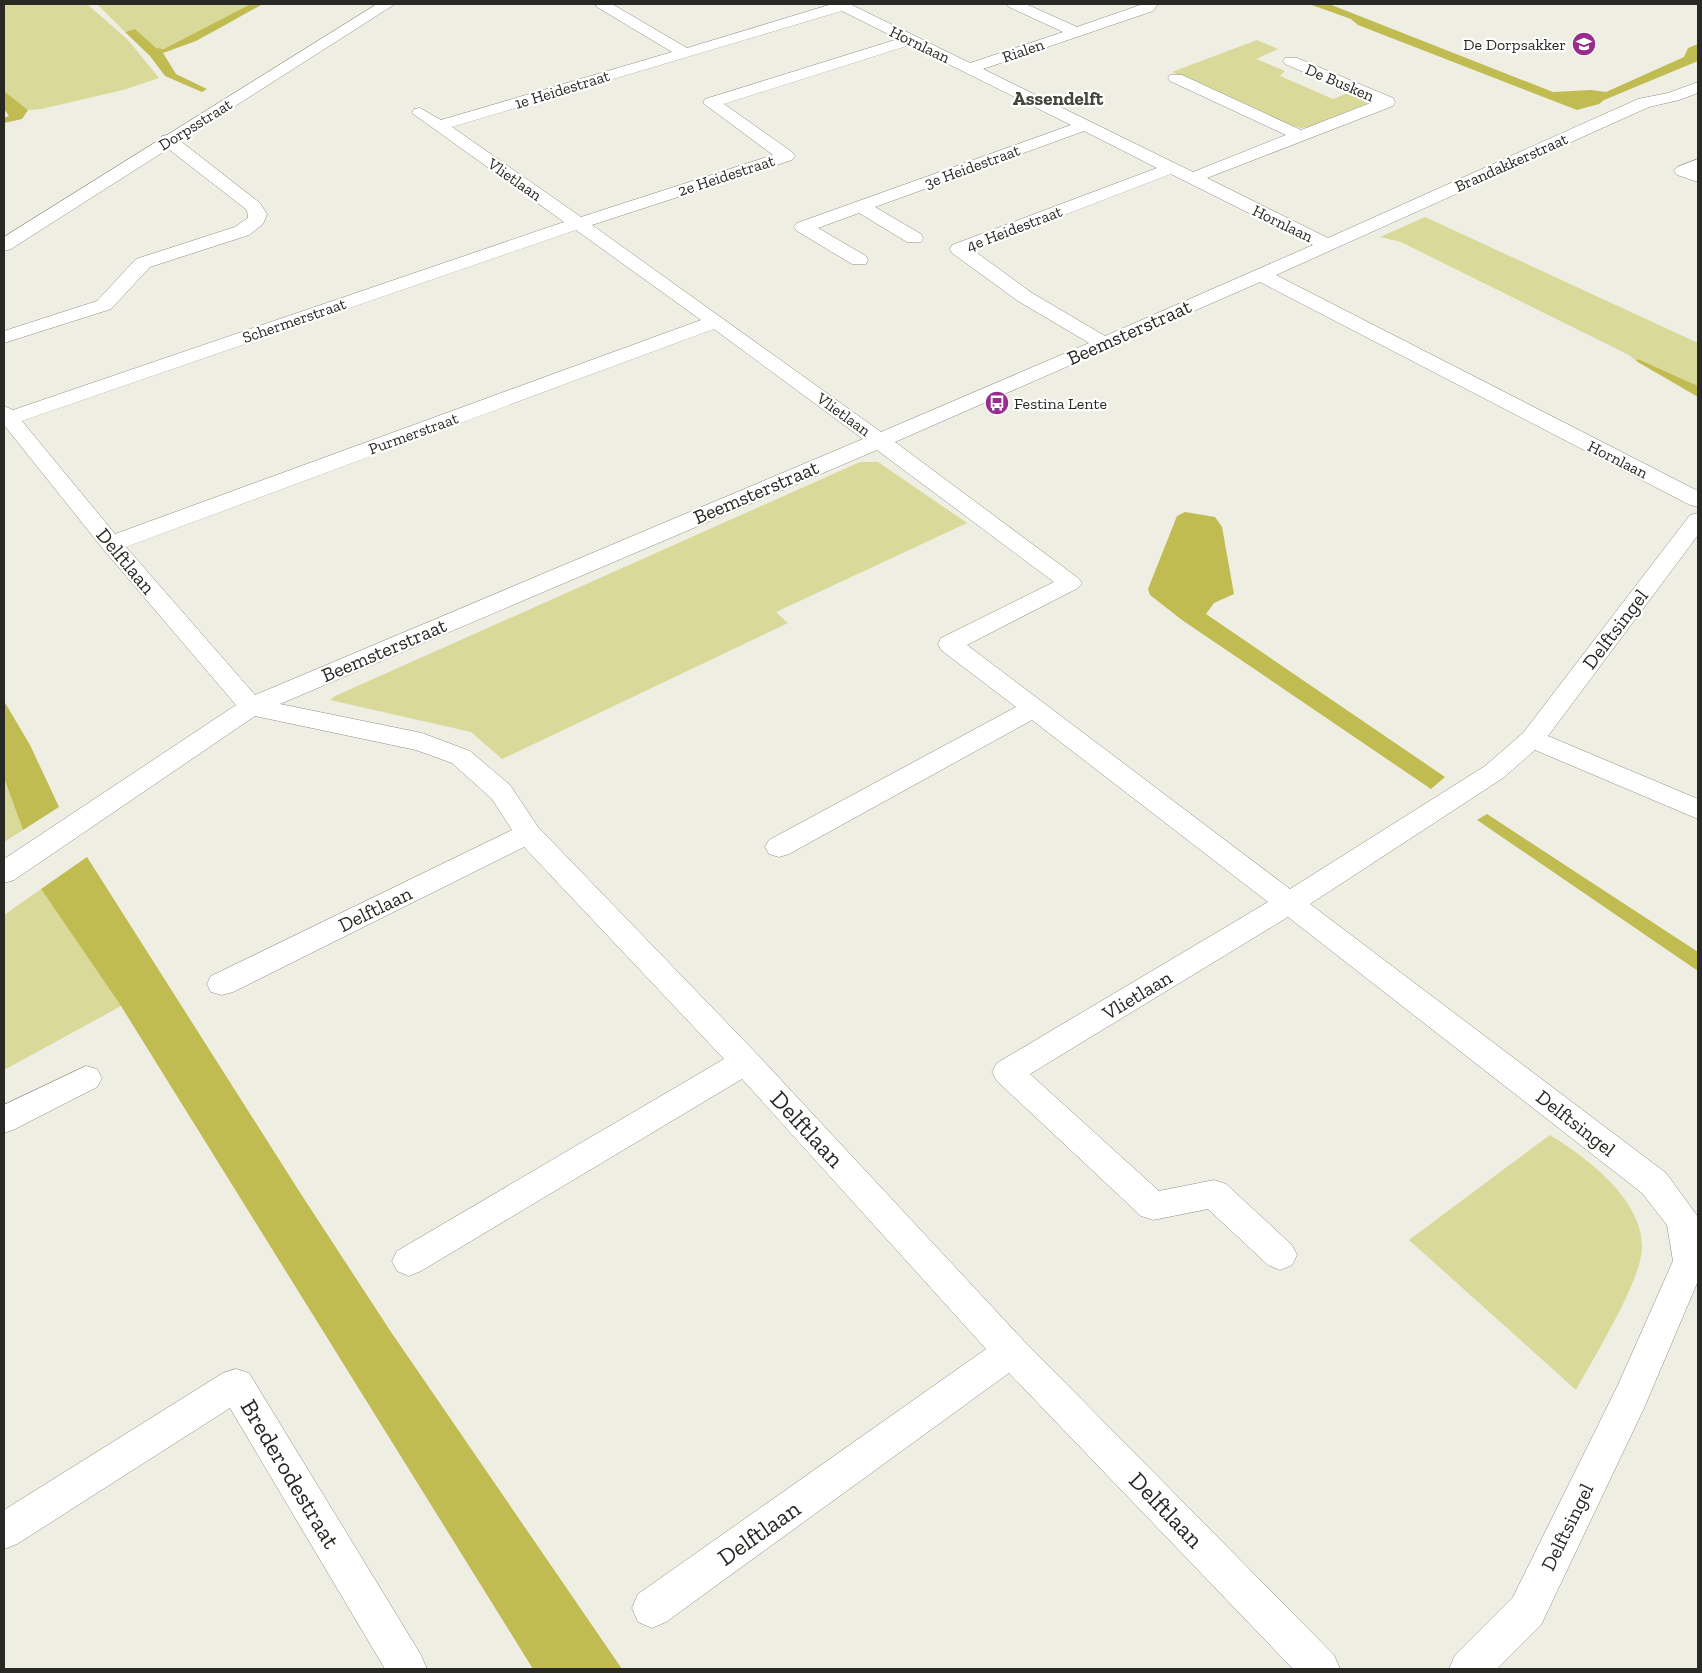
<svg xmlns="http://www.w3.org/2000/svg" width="1702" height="1673" font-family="'Zilla Slab',serif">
<rect width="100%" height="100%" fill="#eeeee3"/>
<path fill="#d9d99a" d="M4,4H87L128,40L159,78L123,90L41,109L28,110L4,91Z
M97,4H262C230,21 193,49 156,49L135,29L125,32Z
M1257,40L1278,49L1256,59L1285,71L1280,76L1333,99L1350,92L1371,99V102L1309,127L1301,128L1290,125L1193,80L1172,72Z
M1425,217L1698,343V386L1638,359L1636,361L1629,355L1401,242L1380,237Z
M860,462H878L967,523L776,612L788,623L502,759L471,732L330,700L335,696Z
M4,778L23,830L4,842Z
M41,889L121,1006L4,1070V915Z
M1550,1135C1587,1158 1644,1200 1642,1249C1640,1283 1594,1357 1576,1390L1409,1240Z"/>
<path fill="#c0bc52" d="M251,4H263L196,41L163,53L176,74L207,89L202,92L165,76L150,56L125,32L135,29L156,48L164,49Z
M1309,4H1329L1553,92L1591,90L1606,92L1684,57L1688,48L1698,44V61L1604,100L1599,104L1577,110L1358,25L1351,19Z
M4,91L28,110L22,119L4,123V118L9,116L4,109Z
M1638,359L1698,386V397L1636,361Z
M1185,512L1215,517L1222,527L1234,594L1214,603L1206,614L1445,777L1431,789L1182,620L1150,595L1148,589L1177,516Z
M4,701L30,745L59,807L23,830L4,778Z
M1487,814L1698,952V971L1477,820Z
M87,857L299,1191L391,1332L622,1669H533L121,1006L41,889Z"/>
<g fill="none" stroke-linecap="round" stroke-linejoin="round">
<g stroke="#8f8f85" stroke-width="1">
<path id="street" d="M595,4H612L687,48L832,4H850L970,63L1063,32L1009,7L1007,4H1026L1077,27L1143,4H1158L1153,11L983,69L1193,172L1286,135L1170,81L1168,78L1170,75H1182L1301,130L1373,102L1285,64L1283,61L1285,58H1297L1393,98L1395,102L1393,106L1207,178L1328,238L1638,99L1668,93L1698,82V93L1679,100L1649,107L1276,275L1698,491V507L1690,505L1260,282L895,442L1078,578L1082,583L1078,588L967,645L1290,889L1485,766L1523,733L1690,515L1698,513V535L1548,736L1698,799V819L1535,750L1503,778L1310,904L1666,1173L1698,1217V1281L1644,1408L1541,1625L1497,1669H1449L1455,1655L1513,1597L1618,1385L1673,1261L1667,1225L1642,1193L1288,917L1030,1074L1159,1191L1214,1180L1226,1184L1292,1245L1297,1255L1292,1265L1280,1270L1268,1265L1208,1209L1153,1220L1141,1216L997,1081L992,1072L997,1063L1268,902L1032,720L789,854L779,857L769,854L765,847L769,840L1016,707L941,650L938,644L941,638L1054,582L877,450L280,704L422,733L470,751L510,785L538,827L756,1053L1023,1340L1334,1655L1340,1669H1293L1009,1373L666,1622L652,1628L638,1622L632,1608L638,1594L986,1349L742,1079L421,1271L409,1276L397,1271L392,1261L397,1251L724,1059L524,847L233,992L222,995L211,992L207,984L211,976L512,830L492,799L452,763L416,750L255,716L14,880L4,883V859L236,705L103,549L4,425V406L13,410L564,222L412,113L414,109L420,108L441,120L672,52L597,7ZM842,11L898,39L705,99L703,103L773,155L581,217L452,127ZM910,45L1071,125L797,223L794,227L797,231L852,264H866L868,260L866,256L818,228L859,213L907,242H921L923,238L921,234L875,207L1084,131L1157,168L952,245L950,249L952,253L1018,301L1089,343L881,432L592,225L792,160L795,156L792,152L724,104ZM1171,174L1313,245L1105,336L1032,293L973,250ZM576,230L701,320L115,534L22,421ZM714,329L863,439L255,695L126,547Z
M168,135L174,136L260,203L267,214L263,224L249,235L150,267L111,309L4,343V331L97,301L136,259L235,227L248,218L247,210L162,144L159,140L162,136Z
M1698,159V182L1677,175L1674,171L1677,167Z
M86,1066L97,1069L102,1078L97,1087L15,1129L4,1133V1105Z
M236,1369L249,1373L421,1655L427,1669H385L230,1408L17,1544L4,1549V1510L223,1373Z"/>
</g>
<g stroke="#8f8f85" stroke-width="1">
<path id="secondary" d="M377,4H395L11,249L4,251V237Z"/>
</g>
<use href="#street" fill="#fff" fill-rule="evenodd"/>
<use href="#secondary" fill="#fff" fill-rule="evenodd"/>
</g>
<defs>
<g id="school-disc" transform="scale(1.25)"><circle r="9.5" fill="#992d8e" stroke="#fff"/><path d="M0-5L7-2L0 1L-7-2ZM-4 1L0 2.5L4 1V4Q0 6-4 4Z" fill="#fff"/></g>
<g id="bus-disc" transform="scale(1.25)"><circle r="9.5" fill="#992d8e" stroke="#fff"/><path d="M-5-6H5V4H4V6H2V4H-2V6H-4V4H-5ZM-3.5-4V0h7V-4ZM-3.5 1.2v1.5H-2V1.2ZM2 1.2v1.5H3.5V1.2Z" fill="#fff"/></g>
</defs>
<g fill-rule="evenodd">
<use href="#school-disc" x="1584" y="44"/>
<use href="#bus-disc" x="997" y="403"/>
</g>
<g text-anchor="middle" stroke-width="4.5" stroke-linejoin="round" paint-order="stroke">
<g font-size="16" fill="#282824" stroke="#fff">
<text transform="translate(920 44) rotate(26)" y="6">Hornlaan</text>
<text transform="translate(1023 50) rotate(-19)" y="6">Rialen</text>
<text transform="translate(1340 82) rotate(23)" y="6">De Busken</text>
<text transform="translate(562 89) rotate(-17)" y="6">1e Heidestraat</text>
<text transform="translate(195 124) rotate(-32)" y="6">Dorpsstraat</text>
<text transform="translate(1511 162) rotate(-24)" y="6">Brandakkerstraat</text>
<text transform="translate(972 166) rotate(-20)" y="6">3e Heidestraat</text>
<text transform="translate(726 175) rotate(-18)" y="6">2e Heidestraat</text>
<text transform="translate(515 179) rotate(35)" y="6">Vlietlaan</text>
<text transform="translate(1283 223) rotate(26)" y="6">Hornlaan</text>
<text transform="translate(1014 228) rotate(-21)" y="6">4e Heidestraat</text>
<text transform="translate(294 320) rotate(-19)" y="6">Schermerstraat</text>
<text transform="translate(844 414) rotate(36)" y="6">Vlietlaan</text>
<text transform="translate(413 433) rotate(-20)" y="6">Purmerstraat</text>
<text transform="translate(1618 459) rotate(27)" y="6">Hornlaan</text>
</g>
<g font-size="16" fill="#282824" stroke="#fff" text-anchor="end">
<text x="1566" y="50">De Dorpsakker</text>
<text x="1014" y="409" text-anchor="start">Festina Lente</text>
</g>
<g font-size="19" font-weight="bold" fill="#45453c" stroke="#fff">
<text x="1058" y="105">Assendelft</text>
</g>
<g font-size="20" fill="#282824" stroke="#fff">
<text transform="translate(1129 332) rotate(-24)" y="7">Beemsterstraat</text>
<text transform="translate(756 492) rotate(-23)" y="7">Beemsterstraat</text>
<text transform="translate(126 561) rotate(50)" y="7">Delftlaan</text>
<text transform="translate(1615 629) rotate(-53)" y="7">Delftsingel</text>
<text transform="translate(384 650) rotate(-23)" y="7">Beemsterstraat</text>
<text transform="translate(375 909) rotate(-26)" y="7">Delftlaan</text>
<text transform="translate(1137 995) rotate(-31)" y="7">Vlietlaan</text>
<text transform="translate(1576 1123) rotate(38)" y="7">Delftsingel</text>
<text transform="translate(1567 1527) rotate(-64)" y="7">Delftsingel</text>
</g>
<g font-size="24" fill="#282824" stroke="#fff">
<text transform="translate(807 1129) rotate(47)" y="8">Delftlaan</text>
<text transform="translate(290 1474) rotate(59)" y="8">Brederodestraat</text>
<text transform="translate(1166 1510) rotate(46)" y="8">Delftlaan</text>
<text transform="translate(759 1533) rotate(-35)" y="8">Delftlaan</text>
</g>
</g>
<rect width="1702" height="1673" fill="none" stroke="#282824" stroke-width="10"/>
</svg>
